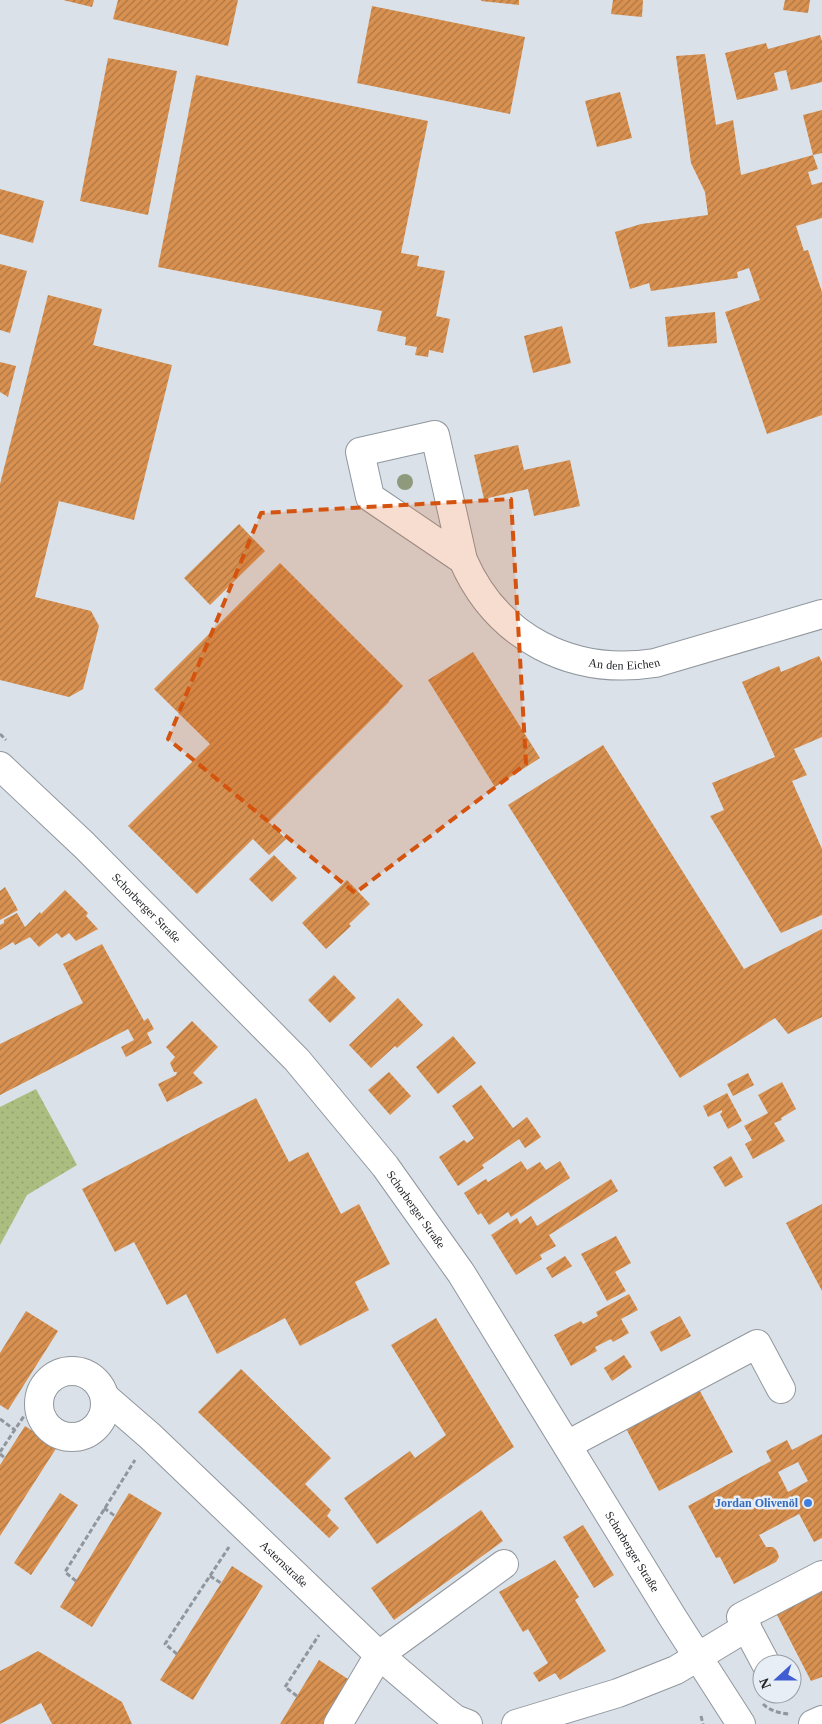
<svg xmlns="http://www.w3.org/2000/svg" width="822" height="1724" font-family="Georgia,serif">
<defs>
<pattern id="grass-dots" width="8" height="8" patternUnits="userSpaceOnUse" patternTransform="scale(1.25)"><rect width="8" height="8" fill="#abbe80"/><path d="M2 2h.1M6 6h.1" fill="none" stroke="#93a36f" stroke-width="1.8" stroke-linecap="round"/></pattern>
<pattern id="building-hatch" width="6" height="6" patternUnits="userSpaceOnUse" patternTransform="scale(1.25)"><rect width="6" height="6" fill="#d89151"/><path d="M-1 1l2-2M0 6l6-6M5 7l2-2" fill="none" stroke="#af7643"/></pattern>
</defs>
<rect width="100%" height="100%" fill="#dae1e8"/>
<path fill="url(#grass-dots)" d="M36,1089L77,1165L27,1195L0,1245V1107Z"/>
<path fill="url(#building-hatch)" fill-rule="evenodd" d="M63,0H94L92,7Z
M118,0H238L228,46L113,19Z
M481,0H519V5L481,1Z
M613,0H643L642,17L611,14Z
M785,0H810L808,13L783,10Z
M372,6L525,37L510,114L357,83Z
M820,35L822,41V82L791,90L786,70L774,73L778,90L737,100L725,53L766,43L768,49Z
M705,54L716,125L733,120L741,175L813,155L818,169L808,172L812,185L822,182V218L796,226L804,251L808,250L822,292V415L767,434L725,312L760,300L749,268L737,272L738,278L651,291L649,283L630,289L615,232L641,224L708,215L705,192L691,163L676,56Z
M108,58L177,71L148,215L80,201Z
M196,75L428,121L401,253L419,256L417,266L445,271L436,316L450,319L443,353L429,350L428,357L415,355L417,347L405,345L406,337L377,331L382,311L158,267Z
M620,92L632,138L597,147L585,101Z
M822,110V153L813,155L803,115Z
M0,189L44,201L33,243L0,234Z
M0,264L27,271L10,333L0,330Z
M48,295L102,309L93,345L172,365L134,520L59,501L35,597L91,611L99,626L83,689L69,697L0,680V484Z
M715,312L717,343L668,347L665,317Z
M562,326L571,363L533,373L524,336Z
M0,362L16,366L8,397L0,392Z
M518,445L524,470L570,460L580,506L534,516L528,489L484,499L474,455Z
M239,524L265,551L210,605L184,578Z
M280,563L403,686L389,701V702L269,822L286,839L269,855L253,839L197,894L128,826L210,744L154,689Z
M473,652L540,758L495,787L428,680Z
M819,656L822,662V737L794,749L807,775L792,781L822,849V915L781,933L710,816L724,810L712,783L775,757L742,682L779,666L781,672Z
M603,745L744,969L822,929V1017L788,1034L775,1018L680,1078L508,805Z
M274,855L297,878L272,902L249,879Z
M347,880L370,904L349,924L351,926L326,949L302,923Z
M5,887L18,910L0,920V891Z
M65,890L88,913L86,916L98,929L76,941L69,933L62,938L57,933L39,947L30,937L15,945L13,942L0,950V925L4,923V920L17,913L25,927L40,912L41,914Z
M102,944L144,1021L148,1018L154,1029L147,1033L152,1043L126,1057L121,1047L134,1040L128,1029L0,1095V1044L83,1003L63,964Z
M334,975L356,998L330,1023L308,1000Z
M398,998L423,1025L397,1048L395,1046L371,1068L349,1045Z
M192,1021L218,1047L193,1073L203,1083L167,1102L158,1084L176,1075L177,1072H174L170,1063L175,1057L166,1047Z
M453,1036L476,1063L438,1094L416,1067Z
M389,1072L411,1096L390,1115L368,1090Z
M748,1073L754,1085L733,1096L727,1084Z
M782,1082L796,1109L781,1118L782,1120L774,1123L785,1141L753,1159L745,1144L752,1140L744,1126L768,1113L758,1095Z
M481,1085L513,1128L527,1117L541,1137L525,1148L519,1139L482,1165L484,1168L458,1186L439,1157L464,1140L467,1143L474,1138L452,1106Z
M727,1093L742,1121L728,1129L720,1114L722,1112V1110L708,1117L703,1106Z
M256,1098L289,1162L308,1152L341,1214L359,1204L390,1264L355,1282L369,1310L300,1346L285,1318L217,1354L186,1294L167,1305L134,1242L115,1252L82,1189Z
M731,1156L743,1177L725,1187L713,1167Z
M521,1161L527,1170L540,1162L546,1170L560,1161L570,1178L511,1217L508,1212L489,1225L481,1213L478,1215L464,1193L486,1179L488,1182Z
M611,1179L618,1191L549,1235L556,1246L540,1255L542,1259L516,1275L491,1235L517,1218L520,1224L531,1216L537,1226Z
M822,1204V1291L786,1223Z
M616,1236L631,1263L615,1272L626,1291L607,1301L581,1254Z
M565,1256L572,1266L552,1278L546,1268Z
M629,1294L638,1310L621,1319L629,1333L613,1342L611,1339L595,1347L597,1351L571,1366L554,1335L581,1321L583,1324L598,1316L596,1312Z
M26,1311L58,1331L8,1410L0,1405V1353Z
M680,1316L691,1336L661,1352L650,1332Z
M436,1318L514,1447L377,1544L344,1498L410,1451L415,1458L446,1435L391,1345Z
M624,1355L632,1367L612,1381L604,1368Z
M241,1369L331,1458L305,1484L331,1510L327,1516L339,1528L329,1538L198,1412Z
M695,1382L733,1452L659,1491L622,1421Z
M25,1426L57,1447L0,1536V1465Z
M822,1434V1538L814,1542L799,1514L759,1535L766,1547H773L777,1551L779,1557L776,1562L734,1584L720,1557L716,1558L688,1506L771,1461L766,1451L787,1440L792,1450ZM798,1462L808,1481L788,1492L778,1472Z
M60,1493L78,1505L31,1575L14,1563Z
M129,1493L162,1513L92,1627L60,1607Z
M481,1510L503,1541L394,1620L371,1588Z
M583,1525L614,1575L594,1588L563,1537Z
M555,1560L579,1597L575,1600L606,1651L560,1680L555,1673L539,1682L533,1673L548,1663L528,1629L523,1632L499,1592Z
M232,1566L263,1586L193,1700L160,1680Z
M822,1589V1677L811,1681L776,1613Z
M38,1651L122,1702L132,1724H52L41,1703L0,1724V1671Z
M319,1660L351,1681L324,1724H280Z"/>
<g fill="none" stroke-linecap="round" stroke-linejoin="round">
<g stroke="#91979e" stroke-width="30">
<g id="minor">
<path id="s1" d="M463,560L370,497L360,452L435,435L463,560C497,638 572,676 655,663L822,614"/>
<path id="s2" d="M0,766L84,845L297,1060L385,1166L461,1273L673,1618L741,1724"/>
<circle cx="72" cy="1404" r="33"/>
<path id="s3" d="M105,1397L150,1436L379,1655L440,1707L455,1719L468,1724"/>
<path d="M567,1445L757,1344L781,1389"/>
<path d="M766,1664L741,1617L822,1575"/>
<path d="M338,1724L379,1655L504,1564"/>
<path d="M516,1724L618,1693L676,1670L747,1627"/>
</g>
</g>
<g stroke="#91979e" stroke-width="30">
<path id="major" d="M813,1724L822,1720"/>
</g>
<path stroke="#91969c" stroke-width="3" stroke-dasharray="5 2.5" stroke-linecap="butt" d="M0,734L6,740
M0,1419L15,1430
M0,1452L24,1416
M0,1454L5,1458
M104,1508L115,1516
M210,1576L221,1583
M76,1581L65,1572L135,1460
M177,1654L165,1644L229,1547
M297,1696L285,1687L319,1635
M763,1704C770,1711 780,1713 789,1714
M701,1716L703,1724"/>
<use href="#minor" stroke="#fff" stroke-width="28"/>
<use href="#major" stroke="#fff" stroke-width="28"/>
</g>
<circle fill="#8e9a7b" cx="405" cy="482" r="8"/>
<path fill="#d4540f" fill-opacity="0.2" stroke="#d4540f" stroke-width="4" stroke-dasharray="10 6" stroke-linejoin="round" d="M511,499L526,764L355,893L168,739L261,513Z"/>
<circle fill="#3f7fe0" stroke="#e7eef6" stroke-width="2" cx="808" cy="1503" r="5"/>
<g text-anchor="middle" stroke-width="5" stroke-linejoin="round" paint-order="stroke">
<g font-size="12" fill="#232528" stroke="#e7eef6">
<text dy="4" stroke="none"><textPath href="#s1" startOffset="568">An den Eichen</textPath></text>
<text dy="4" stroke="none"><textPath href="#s2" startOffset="204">Schorberger Straße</textPath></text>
<text dy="4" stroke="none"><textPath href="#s2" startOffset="609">Schorberger Straße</textPath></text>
<text dy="4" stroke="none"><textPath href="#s2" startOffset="1014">Schorberger Straße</textPath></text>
<text dy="4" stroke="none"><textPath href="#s3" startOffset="245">Asternstraße</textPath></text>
</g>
<g font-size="12" font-weight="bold" fill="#366cbe" stroke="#e7eef6" text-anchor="end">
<text x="798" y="1507">Jordan Olivenöl</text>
</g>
</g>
<g transform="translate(777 1679) rotate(249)"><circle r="24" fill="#e7eef6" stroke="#999ea4"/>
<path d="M0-4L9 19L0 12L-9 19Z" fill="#405ed1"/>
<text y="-8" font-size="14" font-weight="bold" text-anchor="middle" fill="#232528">N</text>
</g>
</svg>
